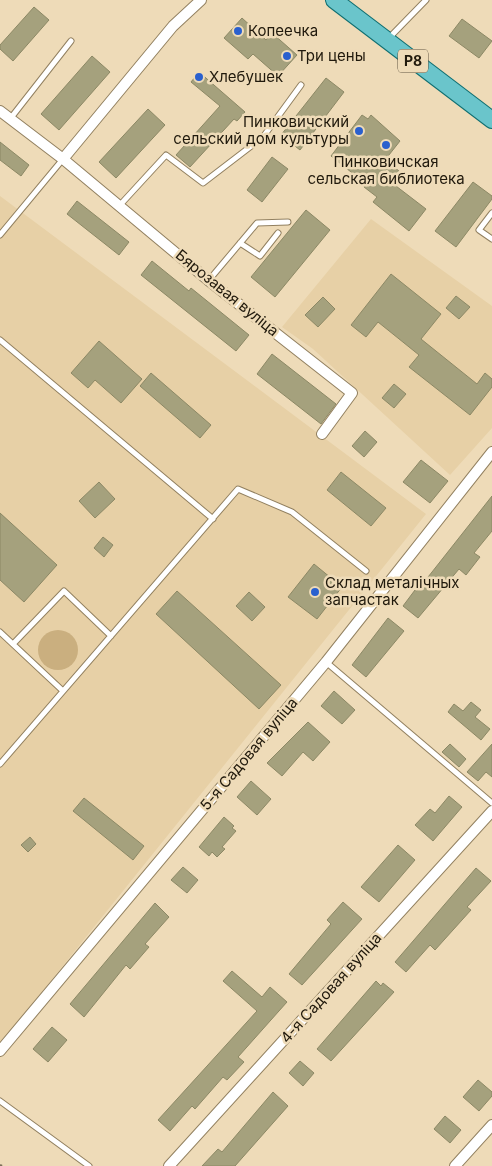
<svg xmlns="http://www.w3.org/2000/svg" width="492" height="1166" font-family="Inter,sans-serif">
<rect width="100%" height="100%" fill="#eedbb8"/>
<path fill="#e7d0a6" d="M0,196L426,514L0,1044Z
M371,219L492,306V428L450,475L313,349L282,327Z"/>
<path fill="#caaf7f" d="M38 650a20 20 0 1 1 40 0a20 20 0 1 1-40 0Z"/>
<path fill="#a5a17d" stroke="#8c8865" d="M34,7L49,20L13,61L0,49V45Z
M242,18L266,40L272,33L297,55L278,76L253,54L248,59L224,38Z
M462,19L492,41L479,58L449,36Z
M92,56L110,72L59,130L41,114Z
M199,72L245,112L237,121L234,119L190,167L176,155L220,106L191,82Z
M326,78L344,92L300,150L281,135Z
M148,109L165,125L116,178L99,162Z
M362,115L368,119L371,115L400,141L385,160L404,175L396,186L426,209L409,231L373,202L377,197L364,187L366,184L331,156Z
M0,142L29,165L21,176L0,160Z
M272,157L288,169L262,202L247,190Z
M473,182L492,196V199L456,247L435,231Z
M77,201L129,242L119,255L67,214Z
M306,210L330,230L275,297L251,277Z
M152,261L189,291L191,288L249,335L236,351L141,275Z
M391,274L441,314L421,339L477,384L485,373L492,379V387L470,415L409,367L419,355L378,322L366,337L351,325Z
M456,296L470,307L459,319L446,308Z
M323,297L335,309L318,327L305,315Z
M99,341L142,379L121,403L95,380L88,388L71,373Z
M272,354L336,404L321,424L257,374Z
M151,373L211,425L200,438L140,386Z
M394,384L406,394L394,408L382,398Z
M365,431L377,442L364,457L352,446Z
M421,460L448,481L430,503L403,482Z
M341,472L386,508L371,526L327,490Z
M99,482L115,499L95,518L79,501Z
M492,496V531L474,553L480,557L466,575L459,569L418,618L403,606L415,590L417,591Z
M0,513L57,565L24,602L0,580Z
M103,537L113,545L104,557L94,548Z
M314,564L342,587L317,619L288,597Z
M177,591L281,685L259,709L156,614Z
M249,592L265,607L252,621L236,606Z
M388,618L404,631L366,677L352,665Z
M334,691L355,710L342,724L321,706Z
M471,702L481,710L475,717L490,729L481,740L448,712L454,704L463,711Z
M308,722L330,742L313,761L303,752L282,776L267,763Z
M450,744L466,759L459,767L442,752Z
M492,744V777L486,772L478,781L467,772Z
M251,781L271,799L257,815L237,797Z
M449,796L462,807L433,841L415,825L430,809L435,813Z
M84,798L144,846L133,860L73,811Z
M224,817L234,826L232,828L236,831L222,847L225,849L217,857L212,852L209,856L199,847Z
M30,837L36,844L28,852L21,845Z
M398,845L415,860L379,902L361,887Z
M183,867L198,880L187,893L171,880Z
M476,868L491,881L467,907L471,910L435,950L430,945L406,972L395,962Z
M343,902L362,919L302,985L289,974L331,924L327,920Z
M155,903L169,917L145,944L149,947L130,969L126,965L84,1017L70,1004Z
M232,971L262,997L270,987L287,1002L238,1057L244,1062L227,1080L223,1077L195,1109L192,1106L170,1131L158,1120L257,1011L223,981Z
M376,981L381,986L383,983L394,992L331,1061L317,1049Z
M52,1027L67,1040L48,1062L33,1049Z
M300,1061L314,1073L303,1086L289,1073Z
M478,1080L492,1092V1096L479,1111L463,1097Z
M273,1092L288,1106L235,1166H202L218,1149L222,1152Z
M445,1116L461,1130L450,1143L434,1129Z"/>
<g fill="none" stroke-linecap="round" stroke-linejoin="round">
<g stroke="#928060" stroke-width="7">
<path id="lane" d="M388,39L426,0
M10,119L71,41
M120,205L166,155L203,183L263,137L301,85
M492,213L479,230L492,239
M0,235L63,159
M240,243L260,256L278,233
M209,280L257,223L288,222
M0,340L213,519
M0,632L63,691
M13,644L64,591L111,636
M326,662L492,803
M0,764L238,489L292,512L366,571
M0,1101L89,1166"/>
</g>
<g stroke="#928060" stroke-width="12">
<path id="street" d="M0,111L63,159L208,280L352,393L322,434
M63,159L173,26L201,0
M0,1051L326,662L492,452
M169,1166L492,811
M455,1166L492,1125"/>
</g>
<g stroke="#106f71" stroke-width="18">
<path id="primary" d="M334,0L492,120"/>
</g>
<path stroke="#7d715a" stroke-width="2.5" stroke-dasharray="2.5 2.5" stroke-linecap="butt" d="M0,1165L2,1166"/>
<use href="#lane" stroke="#fff" stroke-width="5"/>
<use href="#street" stroke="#fff" stroke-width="10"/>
<use href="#primary" stroke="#6ac5cb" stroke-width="16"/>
</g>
<g fill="#2a60ce" stroke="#eedbb8" stroke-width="2">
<circle cx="238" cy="31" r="5"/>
<circle cx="287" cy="56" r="5"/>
<circle cx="199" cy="77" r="5"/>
<circle cx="359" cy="131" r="5"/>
<circle cx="386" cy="145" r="5"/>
<circle cx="315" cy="592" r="5"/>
</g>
<g text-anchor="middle" stroke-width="5" stroke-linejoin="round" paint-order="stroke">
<rect fill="#eedbb8" stroke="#5e5340" stroke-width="1" x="398" y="49.5" width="30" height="23" rx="4"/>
<g font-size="14" font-weight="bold" fill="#20190c">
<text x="413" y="66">Р8</text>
</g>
<g font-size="15" fill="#20190c" stroke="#eedbb8" text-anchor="start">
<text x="248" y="36">Копеечка</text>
<text x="297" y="61">Три цены</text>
<text x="209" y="82">Хлебушек</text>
<text x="349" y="127" text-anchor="end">Пинковичский<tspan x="349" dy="17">сельский дом культуры</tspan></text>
<text x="386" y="167" text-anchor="middle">Пинковичская<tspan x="386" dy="17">сельская библиотека</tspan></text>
<text x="325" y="588">Склад металічных<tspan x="325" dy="17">запчастак</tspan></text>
</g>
<g font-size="15" fill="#20190c" stroke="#eedbb8">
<text transform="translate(227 293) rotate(39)" y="5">Бярозавая вуліца</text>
<text transform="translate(249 754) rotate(-50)" y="5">5-я Садовая вуліца</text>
<text transform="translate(331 988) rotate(-48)" y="5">4-я Садовая вуліца</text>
</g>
</g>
</svg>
